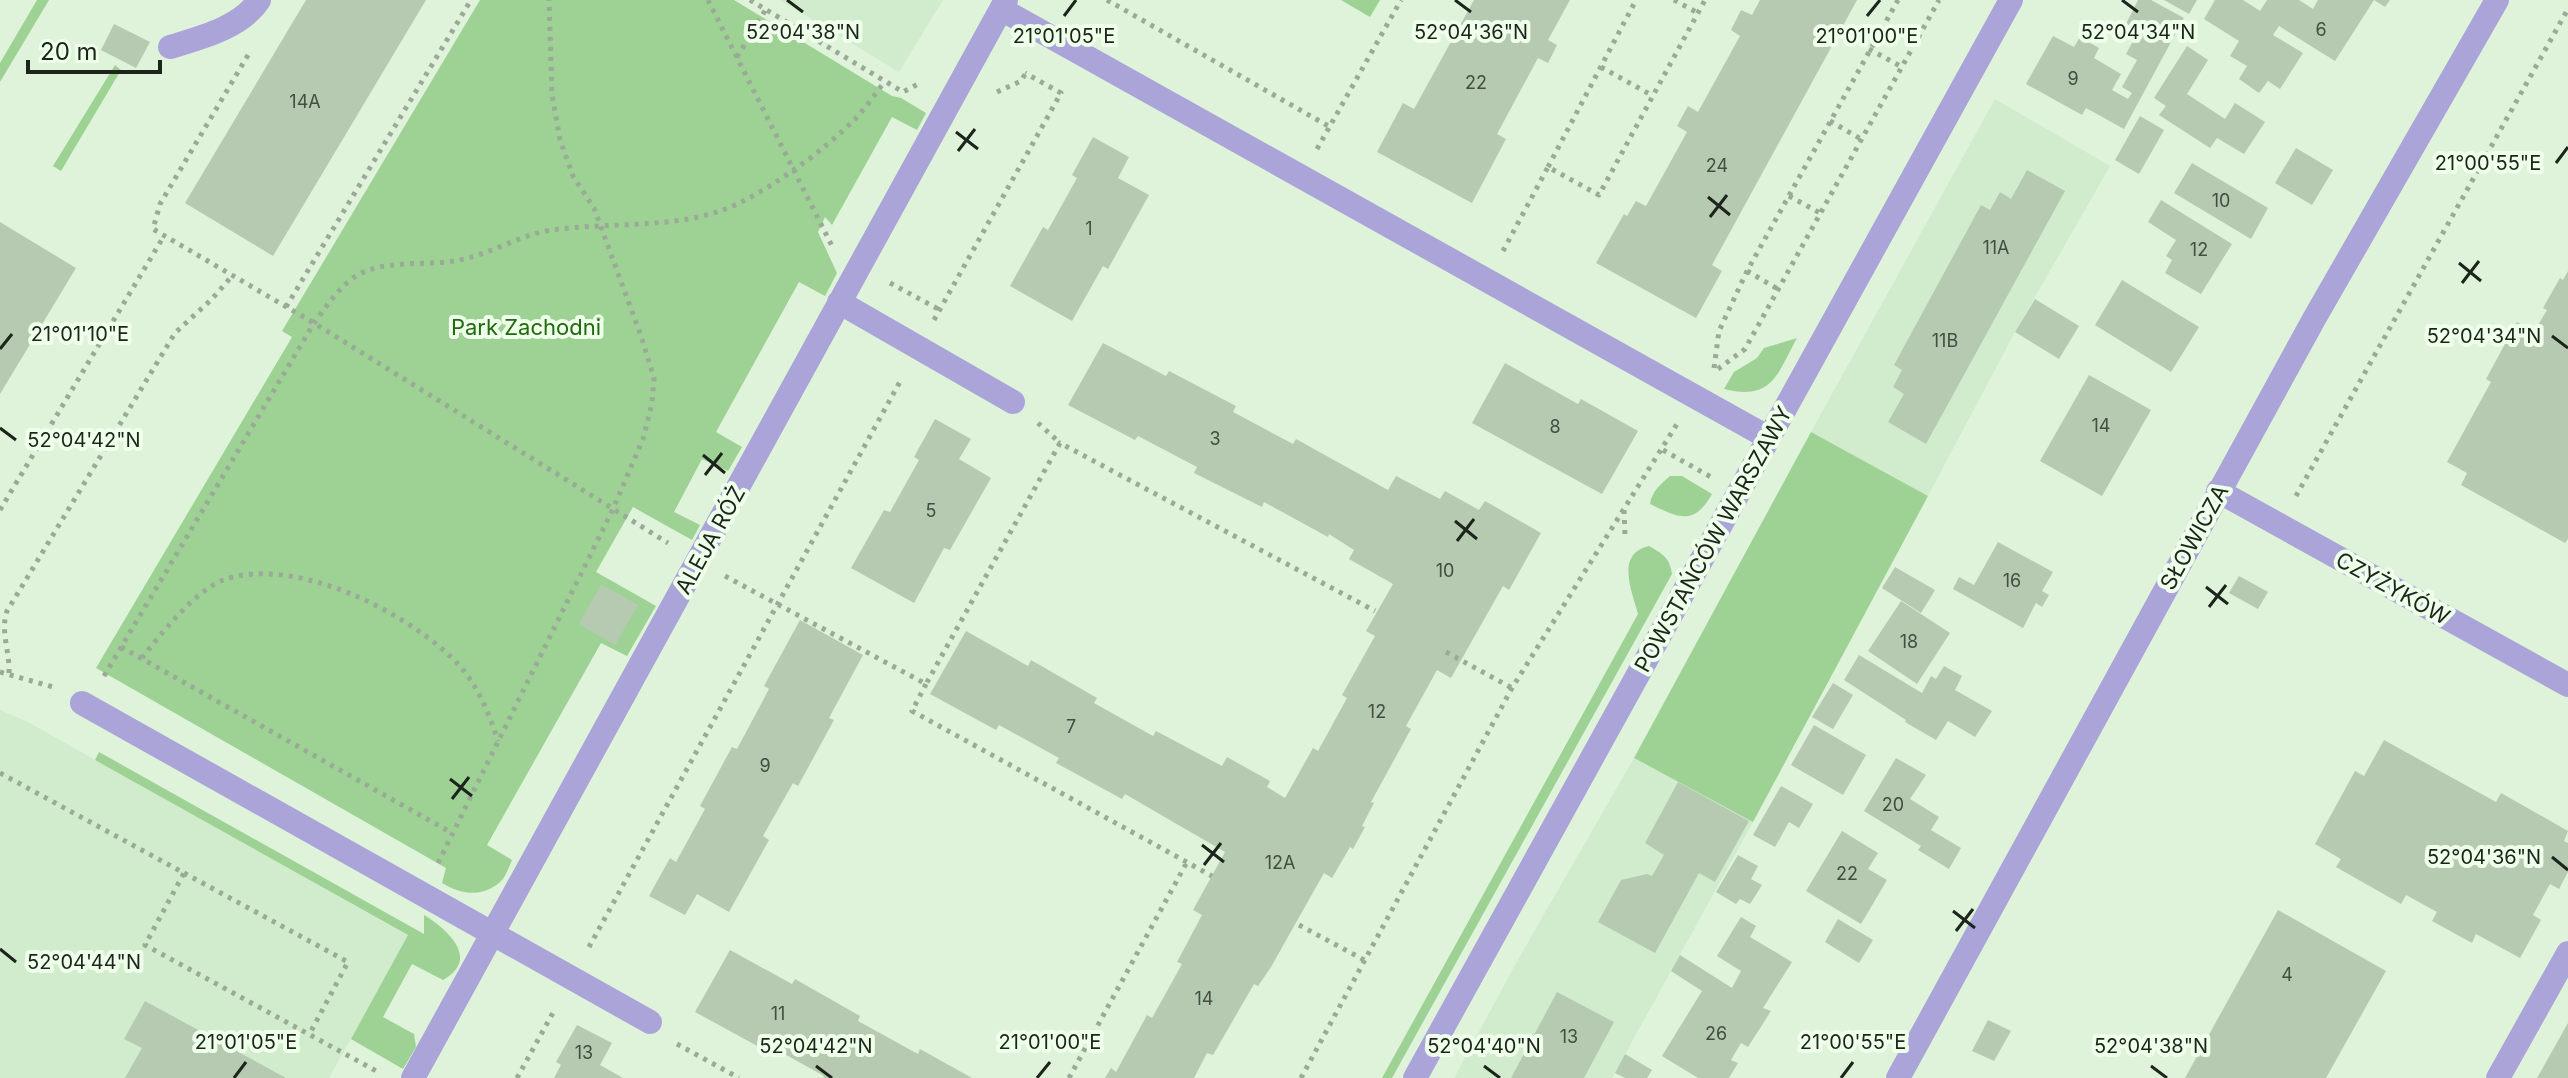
<svg xmlns="http://www.w3.org/2000/svg" width="2568" height="1078" font-family="Inter,sans-serif">
<rect width="100%" height="100%" fill="#def3da"/>
<path fill="#d1eccc" d="M780,0H943L899,72Z
M1995,99L2110,166L2015,332L1928,496L1811,432Z
M0,710L26,721L409,936L329,1078H0Z
M1634,758L1753,822L1612,1078H1454L1520,956Z"/>
<path fill="#9ed294" d="M37,0H49L0,82V63Z
M480,0H734L892,96L901,98L926,113L917,130L892,117L832,225L825,217L818,232L837,273L825,296L799,282L716,432L742,447L728,471L702,459L674,512L700,525L692,540L633,507L596,572L656,606L627,656L601,643L487,845L512,860C509,867 505,879 499,883C480,898 460,894 442,883L446,868L96,668L292,337L282,331Z
M1341,0H1380L1370,17Z
M115,65L121,70L61,171L53,166Z
M1797,338C1777,374 1773,401 1724,389L1734,372L1757,358L1764,348Z
M1811,432L1928,496L1753,822L1634,758Z
M1670,476H1682L1712,494C1694,526 1679,518 1650,504C1652,491 1660,485 1670,476Z
M1649,546C1663,554 1670,558 1672,574L1392,1078H1382L1638,614C1632,591 1615,554 1649,546Z
M99,752L424,934V915C447,929 481,959 443,980L412,964L383,1017L414,1034L416,1047L403,1069L351,1039L408,935L95,760Z"/>
<path fill="#b5cab1" d="M306,0H426L273,256L185,203Z
M1474,0H1570L1548,40L1557,45L1548,63L1538,58L1497,134L1506,139L1472,203L1377,152L1403,103L1414,109Z
M1760,0H1857L1712,265L1722,271L1696,318L1596,263L1624,214L1627,216L1636,201L1646,206L1687,132L1677,126L1688,106L1698,112L1740,36L1731,30L1741,10L1752,15Z
M2138,0H2151L2184,18L2124,129L2086,108L2082,115L2026,84L2053,36L2074,47L2080,37L2099,48L2094,58L2121,74L2112,90L2128,99L2132,93L2122,87L2137,60L2126,54L2139,30L2126,24Z
M2164,0H2197L2189,14Z
M2215,0H2243L2260,11L2267,0H2299L2313,9L2318,0H2390L2385,7L2374,0L2335,61L2279,26L2273,35L2303,53L2280,89L2268,81L2259,93L2239,79L2247,66L2230,56L2239,41L2204,19Z
M114,24L150,42L136,68L101,50Z
M2187,46L2208,60L2187,94L2225,119L2235,103L2265,122L2244,154L2217,138L2210,148L2159,115L2166,106L2154,98Z
M2140,116L2164,130L2139,174L2115,160Z
M1093,137L1129,157L1118,178L1149,195L1108,269L1103,266L1072,321L1010,286L1043,227L1048,230L1077,178L1072,175Z
M2296,148L2333,170L2312,205L2275,183Z
M2192,163L2268,208L2251,239L2174,193Z
M2027,170L2065,191L1926,444L1888,422L1904,394L1893,387L1902,370L1894,365L1981,205L1990,210L2000,192L2011,199Z
M2161,200L2232,244L2201,294L2165,273L2172,260L2166,256L2176,240L2148,222Z
M0,222L76,268L0,394Z
M2568,271V539L2565,543L2461,485L2467,473L2447,462L2491,382L2486,379L2517,322L2534,332L2547,310L2543,308L2560,278L2563,280Z
M2122,280L2199,327L2171,372L2095,325Z
M2035,299L2079,326L2059,359L2015,332Z
M1103,343L1166,376L1169,371L1236,406L1233,412L1293,444L1296,439L1388,490L1396,476L1440,499L1445,491L1479,510L1485,501L1541,533L1509,590L1503,586L1451,678L1437,670L1406,726L1411,729L1371,802L1374,803L1362,826L1365,827L1353,849L1350,847L1332,878L1324,873L1271,967L1258,986L1254,984L1213,1055L1207,1053L1194,1078H1105L1111,1068L1116,1072L1147,1015L1152,1018L1182,964L1177,962L1202,915L1193,910L1225,852L1125,794L1122,799L1056,763L1059,758L999,725L996,730L930,694L966,631L1028,666L1031,660L1097,698L1094,703L1153,736L1156,731L1222,766L1227,757L1270,781L1267,787L1285,798L1313,748L1318,751L1347,698L1342,695L1375,636L1366,631L1393,584L1349,559L1354,550L1329,534L1328,537L1264,502L1262,507L1194,473L1197,467L1138,436L1135,440L1068,405Z
M1505,363L1578,404L1581,399L1638,431L1602,494L1472,423Z
M2089,375L2151,410L2102,496L2040,461Z
M935,419L971,439L959,459L991,478L950,550L944,548L914,603L851,568L884,510L890,512L919,460L914,457Z
M1998,542L2053,572L2042,591L2049,595L2042,607L2036,603L2023,628L1953,589L1959,577L1974,585Z
M1895,567L1935,590L1921,613L1882,588Z
M2239,576L2268,592L2258,609L2229,593Z
M601,584L638,605L615,645L579,624Z
M1901,601L1950,633L1917,684L1868,651Z
M800,620L863,655L829,718L834,720L798,786L793,783L763,836L769,840L729,912L697,894L685,915L649,896L670,858L676,862L705,809L700,806L732,747L737,749L769,689L764,686Z
M1859,655L1922,693L1931,676L1936,679L1944,666L1962,676L1955,690L1992,711L1975,737L1948,721L1936,740L1905,722L1906,720L1844,680Z
M1833,683L1853,695L1833,729L1812,717Z
M1814,725L1866,755L1843,795L1791,765Z
M2384,740L2496,802L2501,793L2568,831L2564,841L2568,843V872L2559,889L2550,884L2533,915L2541,920L2520,958L2476,934L2472,943L2432,921L2437,912L2406,895L2401,904L2336,867L2341,859L2315,844L2355,771L2364,776Z
M1896,758L1926,775L1910,799L1939,817L1931,830L1961,848L1949,869L1918,850L1921,846L1864,811Z
M1678,782L1749,821L1715,882L1699,873L1655,953L1598,922L1621,880L1647,874L1652,876L1664,855L1645,843Z
M1781,786L1813,804L1799,828L1789,822L1775,847L1753,835Z
M1842,831L1878,853L1868,869L1887,880L1861,924L1806,891Z
M1738,855L1758,866L1751,879L1762,885L1750,904L1740,899L1736,904L1716,892Z
M2278,910L2386,971L2326,1078H2185Z
M1741,917L1756,926L1750,937L1792,962L1763,1008L1771,1011L1748,1047L1741,1043L1731,1060L1738,1063L1729,1078H1698L1662,1056L1702,991L1671,971L1680,955L1732,988L1741,971L1717,956Z
M1838,919L1873,940L1859,963L1825,942Z
M730,950L792,984L795,979L860,1016L858,1021L918,1054L920,1049L972,1078H823L824,1076L763,1042L761,1048L695,1012Z
M1557,992L1614,1022L1584,1078H1511Z
M145,1001L286,1078H125L142,1048L124,1039Z
M1988,1020L2011,1031L1994,1061L1972,1051Z
M2568,1023V1078H2537Z
M577,1025L612,1043L600,1065L623,1078H554L561,1065L556,1062Z
M1625,1054L1652,1070L1647,1078H1625L1615,1073Z"/>
<g fill="none" stroke-linecap="round" stroke-linejoin="round">
<path stroke="#99aa96" stroke-width="5" stroke-dasharray="4 6" stroke-linecap="butt" d="M708,0L832,246
M750,0L903,92L918,84
M1107,0L1330,127
M1674,0L1698,13
M1869,49L1902,67
M248,55L160,204L153,229L314,323L668,543
M737,57L766,9
M1601,67L1653,96
M997,92L1021,81L1027,71
M1830,121L1861,139
M1317,149L1401,0
M1548,167L1636,0
M1789,196L1820,213
M1503,251L1548,167L1599,195L1705,0
M1747,271L1778,289
M890,283L940,310
M286,307L471,0
M934,320L1061,93L1025,73
M1714,368L1719,331L1747,271L1898,0
M1718,369L1745,349L1939,0
M1038,423L1060,443
M1663,450L1711,477
M2296,496L2568,9
M0,510L164,236
M1624,510L1625,536
M725,576L926,684L1060,443L1375,611
M121,647L452,833
M1446,652L1512,688
M142,658C159,636 198,587 226,579C296,557 400,609 451,657C475,679 488,710 498,741
M0,672L53,687
M9,673C10,652 0,631 7,611L175,333L212,299L232,276
M104,676L314,323C326,307 337,290 353,278C380,259 423,266 454,261C488,256 518,235 552,230C608,222 666,229 720,211C761,197 824,151 855,119C866,108 875,94 885,81
M926,684L912,711L1212,876
M0,773L184,873L145,945L380,1073
M438,863L613,509L643,439L652,403L654,378L641,336L594,208L573,176L560,140L552,94L549,0
M184,873L348,962L309,1035
M1299,925L1366,961
M589,947L902,378
M677,1044L739,1078
M517,1078L555,1009
M1069,1078L1187,862
M1301,1078L1512,688L1677,424"/>
<path stroke="#aba4d9" stroke-width="24" d="M1001,9L1769,438
M170,47C199,38 241,28 259,0
M839,302L1013,402
M2218,491L2568,685
M82,703L650,1022
M413,1078L1006,0
M1415,1078L2011,0
M1898,1078L2314,319L2497,0
M2498,1078L2568,953"/>
</g>
<path fill="none" stroke="#1c241b" stroke-width="3" d="M787,0L803,12M1455,0L1471,12M2122,0L2138,12M1064,16L1076,0M1867,16L1880,0M956,132L978,149M958,151L975,129M2556,163L2568,147M1708,197L1730,215M1710,217L1727,195M2459,263L2481,281M2462,283L2479,261M2552,336L2568,348M0,349L12,334M0,428L16,440M703,455L725,473M705,475L722,453M1455,521L1477,539M1457,541L1474,519M2206,587L2228,604M2209,607L2226,585M450,779L472,796M452,799L469,777M1202,845L1224,862M2552,857L2568,870M1204,865L1221,843M1953,911L1975,928M1956,931L1973,909M0,949L16,962M816,1066L832,1078M1484,1066L1500,1078M2151,1066L2167,1078M234,1078L246,1062M1037,1078L1050,1062M1841,1078L1853,1062"/>
<g text-anchor="middle" stroke-width="8" stroke-linejoin="round" paint-order="stroke">
<g font-size="18" fill="#424e40">
<text x="2321" y="36">6</text>
<text x="2073" y="85">9</text>
<text x="1476" y="89">22</text>
<text x="305" y="108">14A</text>
<text x="1717" y="172">24</text>
<text x="2221" y="207">10</text>
<text x="1089" y="235">1</text>
<text x="1996" y="254">11A</text>
<text x="2199" y="256">12</text>
<text x="1945" y="347">11B</text>
<text x="2101" y="432">14</text>
<text x="1555" y="433">8</text>
<text x="1215" y="445">3</text>
<text x="931" y="517">5</text>
<text x="1445" y="577">10</text>
<text x="2012" y="587">16</text>
<text x="1909" y="648">18</text>
<text x="1377" y="718">12</text>
<text x="1071" y="733">7</text>
<text x="765" y="772">9</text>
<text x="1893" y="811">20</text>
<text x="1280" y="869">12A</text>
<text x="1847" y="880">22</text>
<text x="2287" y="981">4</text>
<text x="1204" y="1005">14</text>
<text x="778" y="1020">11</text>
<text x="1716" y="1040">26</text>
<text x="1569" y="1043">13</text>
<text x="584" y="1059">13</text>
</g>
<g font-size="22" fill="#22690f" stroke="#eeffea">
<text x="526" y="335">Park Zachodni</text>
</g>
<g font-size="22" fill="#1c241b" stroke="#eeffea">
<text transform="translate(2194 537) rotate(-61)" y="8">SŁOWICZA</text>
<text transform="translate(1713 539) rotate(-61)" y="8">POWSTAŃCÓW WARSZAWY</text>
<text transform="translate(710 540) rotate(-61)" y="8">ALEJA RÓŻ</text>
<text transform="translate(2393 588) rotate(29)" y="8">CZYŻYKÓW</text>
</g>
</g>
<g font-size="20" text-anchor="middle" fill="#1c241b" stroke="#eeffea" stroke-width="8" stroke-linejoin="round" paint-order="stroke">
<text x="803" y="39">52°04'38"N</text>
<text x="1471" y="39">52°04'36"N</text>
<text x="2138" y="39">52°04'34"N</text>
<text x="1064" y="43">21°01'05"E</text>
<text x="1867" y="43">21°01'00"E</text>
<text x="2488" y="170">21°00'55"E</text>
<text x="80" y="341">21°01'10"E</text>
<text x="2484" y="343">52°04'34"N</text>
<text x="84" y="447">52°04'42"N</text>
<text x="2484" y="864">52°04'36"N</text>
<text x="84" y="969">52°04'44"N</text>
<text x="246" y="1049">21°01'05"E</text>
<text x="1050" y="1049">21°01'00"E</text>
<text x="1853" y="1049">21°00'55"E</text>
<text x="816" y="1053">52°04'42"N</text>
<text x="1484" y="1053">52°04'40"N</text>
<text x="2151" y="1053">52°04'38"N</text>
</g>
<path d="M28 60v12h132v-12" fill="none" stroke="#1c241b" stroke-width="4"/>
<text x="40" y="60" font-size="24" fill="#1c241b" stroke="#eeffea" stroke-width="6" paint-order="stroke">20 m</text>
</svg>
